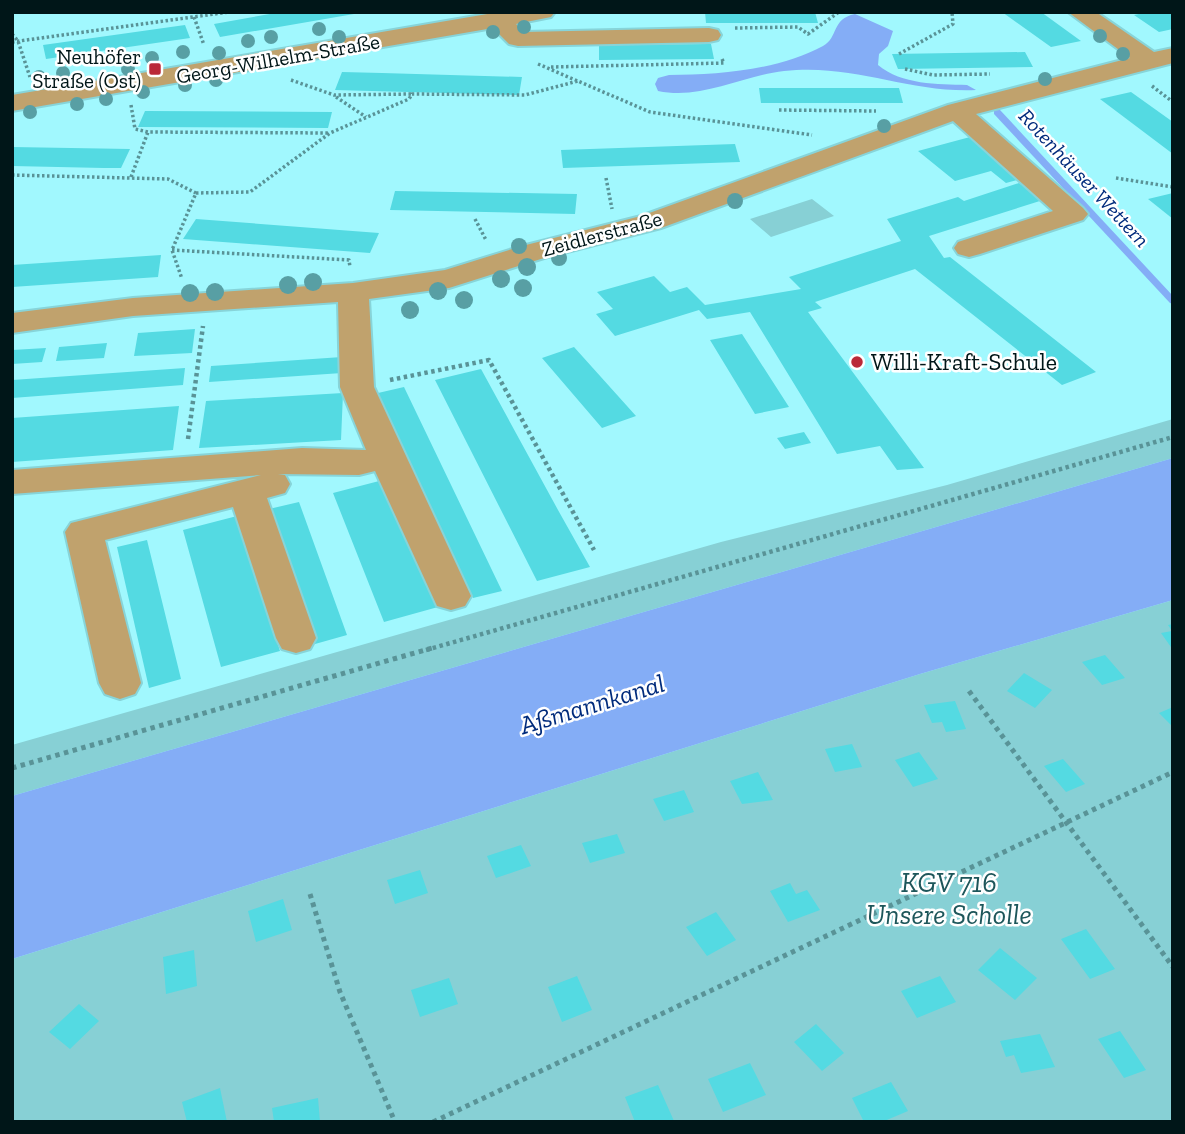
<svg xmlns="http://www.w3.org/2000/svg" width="1185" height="1134" font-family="'Zilla Slab',serif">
<rect width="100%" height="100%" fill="#a1f8fe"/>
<path fill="#87d0d5" d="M812,199L834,216L771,237L750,219Z
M1173,419V458L12,796V745L721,542L947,485Z
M1173,600V1122H12V959L920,674Z"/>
<path fill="#84adf6" d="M855,14L893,31L888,46L879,54L878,65C902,85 937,84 967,85L976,90C907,93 854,63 784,71C741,76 702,100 658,91L655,84L658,78L669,75C719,75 779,70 823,46C839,37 831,19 855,14Z
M1173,458V600L920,674L12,959V796Z"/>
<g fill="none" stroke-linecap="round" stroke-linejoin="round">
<path fill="#84adf6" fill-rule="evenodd" d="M994,110H1000L1173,296V304L1170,303L994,114Z"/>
</g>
<path fill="#54dae2" d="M281,12H354V14L220,37L214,24Z
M705,12H815L818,23H706Z
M1002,12H1041L1081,41L1051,47Z
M1148,12H1173V29L1159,32L1134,15Z
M185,25L190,38L46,59L43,45Z
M711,44L714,59L599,60V45Z
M1025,52L1033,67L898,69L892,54Z
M342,72L382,73L522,77L519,95L335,90Z
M759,88H899L903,103H761Z
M1131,92L1173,122V154L1100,99Z
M145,111L332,112L328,128L138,127Z
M970,137L1024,178L1006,183L991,171L955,181L918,151Z
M735,144L740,162L563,168L561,150Z
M12,147L130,149L121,168H104L12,166Z
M1019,183L1043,200L929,236L944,258L950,257L1096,372L1062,385L915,269L815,302L822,308L808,312L924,468L897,470L880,446L837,454L750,312L707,319L699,310L615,336L596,314L613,309L597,292L654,276L670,292L687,287L705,305L801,289L789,277L901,241L887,219L958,197L964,201Z
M395,191L577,194L575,214L390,210Z
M1173,193V219L1148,199Z
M196,219L379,233L370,253L183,239Z
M161,255L158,277L12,287V265Z
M195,329L192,353L134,356L138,333Z
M742,334L789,407L755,414L710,340Z
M107,343L104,358L56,361L59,347Z
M574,347L636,416L602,428L542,358Z
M46,348L42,362L12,364V350Z
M342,357V373L209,382L211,366Z
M185,368L183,385L12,398V380Z
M481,369L558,510L590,567L537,581L435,380Z
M404,387L502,591L473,598L378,393Z
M343,393L341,440L199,448L206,401Z
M179,406L173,450L12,462V418Z
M804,432L811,443L785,449L777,438Z
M383,480L438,607L384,622L333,493Z
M299,502L347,635L315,644L269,509Z
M237,516L280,651L221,667L183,530Z
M147,540L181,679L149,688L117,547Z
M1173,624V650L1161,633L1172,631L1168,625Z
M1105,655L1125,678L1102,685L1082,662Z
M1024,673L1052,690L1035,708L1007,691Z
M955,701L966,729L946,732L942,722L932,723L924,705Z
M1173,707V727L1159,713Z
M852,744L862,767L835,772L825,749Z
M919,752L938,779L913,787L895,760Z
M1063,759L1085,784L1066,792L1044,766Z
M758,772L773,800L742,804L730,781Z
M684,790L694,812L664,821L653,799Z
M617,834L625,853L590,863L582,843Z
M521,845L531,866L496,878L487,856Z
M420,870L428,893L395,904L387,880Z
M790,883L796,894L807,890L820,910L788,922L770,891Z
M283,899L292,930L256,942L248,911Z
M716,912L736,940L707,956L686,927Z
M1086,929L1115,969L1090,979L1061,939Z
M1000,948L1037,978L1015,1000L978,970Z
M194,950L197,986L166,994L163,957Z
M577,976L592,1010L562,1022L548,987Z
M940,976L956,1002L917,1018L901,991Z
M449,978L458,1004L420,1017L411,990Z
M79,1004L99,1021L70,1049L49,1032Z
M816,1024L844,1053L822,1071L794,1042Z
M1120,1031L1146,1070L1124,1078L1098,1039Z
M1040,1034L1055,1067L1021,1073L1014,1055L1006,1057L1000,1041Z
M750,1063L766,1095L723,1112L708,1079Z
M891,1082L908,1111L882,1122H864L852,1098Z
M658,1085L674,1121L635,1122L625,1097Z
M220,1088L227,1122H187L182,1102Z
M318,1098L320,1122H274L272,1108Z"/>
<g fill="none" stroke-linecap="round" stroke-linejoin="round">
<g stroke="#87d4d9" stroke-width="4">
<path id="minor" d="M499,12H555L551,17L516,24L524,32L709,28L718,30L721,35L718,40L709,42L518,46L509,44L493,28L12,111V95Z
M1068,12H1096L1154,52L1173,48V63L976,114L1083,208L1088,214L1083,220L980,254L969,257L958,254L954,248L958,242L1053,211L953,121L661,228L544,258L449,288L369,299L374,387L471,596L465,606L451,610L437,606L375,471L359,475L278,474L285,475L290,484L285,493L267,498L316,638L310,649L296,653L282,649L276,638L233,507L105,540L141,683L135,694L120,699L105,694L99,683L65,532L71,523L261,475L12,494V470L302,448L366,450L340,387L338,302L133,316L12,333V313L133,298L353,283L445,270L522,246L641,216L948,105L1130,58Z"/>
</g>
<path stroke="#599397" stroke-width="3.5" stroke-dasharray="2.5 2.5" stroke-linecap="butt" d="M194,17L204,45
M735,28L798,27L808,34L839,12
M12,34L18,41L30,77
M12,42L229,12
M899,54L953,24L952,12
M538,64L650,112L812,135
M551,67L724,63L721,57
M905,69L933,75L990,74
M291,80L334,95L411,94
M1152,86L1173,102
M336,97L366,117
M131,105L135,129L148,132L329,133
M779,110L876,111
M12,175L168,179L196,193L172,250L182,279
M131,177L148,132
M606,178L612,209
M1116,178L1173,187
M196,193L250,192L330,133L409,99L412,94L525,95L578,81
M475,219L486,240
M172,250L349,260L350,267"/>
<path stroke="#599397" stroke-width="4.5" stroke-dasharray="3.5 3.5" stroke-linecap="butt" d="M390,380L489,360L594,550
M188,439L203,326
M426,650L1173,437"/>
<path stroke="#599397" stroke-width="5" stroke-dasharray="4.5 4.5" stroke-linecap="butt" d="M969,691L1173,967
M12,768L432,648
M310,894L340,992L395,1122
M433,1122L1173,772"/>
<use href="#minor" fill="#c0a26d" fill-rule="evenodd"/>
</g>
<g fill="#589fa4">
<circle cx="524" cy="27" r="7"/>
<circle cx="319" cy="29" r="7"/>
<circle cx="493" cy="32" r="7"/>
<circle cx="1100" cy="36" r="7"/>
<circle cx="271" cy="37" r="7"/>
<circle cx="339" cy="37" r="7"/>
<circle cx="248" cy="41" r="7"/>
<circle cx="183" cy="52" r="7"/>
<circle cx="219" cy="53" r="7"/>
<circle cx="1123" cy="54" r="7"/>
<circle cx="152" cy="58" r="7"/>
<circle cx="128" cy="69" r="7"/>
<circle cx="63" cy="73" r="7"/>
<circle cx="39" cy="77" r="7"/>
<circle cx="1045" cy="79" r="7"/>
<circle cx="216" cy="80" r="7"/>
<circle cx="185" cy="85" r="7"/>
<circle cx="143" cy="92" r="7"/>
<circle cx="106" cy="99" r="7"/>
<circle cx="77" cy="104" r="7"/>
<circle cx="30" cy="112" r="7"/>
<circle cx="884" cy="126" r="7"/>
<circle cx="735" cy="201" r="8"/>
<circle cx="519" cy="246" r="8"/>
<circle cx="559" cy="258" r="8"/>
<circle cx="527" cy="267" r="9"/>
<circle cx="501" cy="279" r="9"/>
<circle cx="313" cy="282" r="9"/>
<circle cx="288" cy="285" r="9"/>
<circle cx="523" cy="288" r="9"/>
<circle cx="438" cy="291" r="9"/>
<circle cx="215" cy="292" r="9"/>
<circle cx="190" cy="293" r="9"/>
<circle cx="464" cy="300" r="9"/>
<circle cx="410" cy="310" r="9"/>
</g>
<g fill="#ba2938" stroke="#fff" stroke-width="2.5">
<rect x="148" y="62" width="14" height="14" rx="3.5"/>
<circle cx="857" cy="362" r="7"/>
</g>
<g text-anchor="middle" stroke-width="5" stroke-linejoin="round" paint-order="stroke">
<g font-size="21" fill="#001618" stroke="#fff" text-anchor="end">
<text x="141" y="64">Neuhöfer<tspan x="141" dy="24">Straße (Ost)</tspan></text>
</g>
<g font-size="21" fill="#001618" stroke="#fff">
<text transform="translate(278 59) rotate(-10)" y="7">Georg-Wilhelm-Straße</text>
<text transform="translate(602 234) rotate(-15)" y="7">Zeidlerstraße</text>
</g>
<g font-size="21" font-style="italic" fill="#002b7c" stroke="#fff">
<text transform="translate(1084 178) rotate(47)" y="7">Rotenhäuser Wettern</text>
</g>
<g font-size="24" fill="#001618" stroke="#fff" text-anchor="start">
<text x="871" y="370">Willi-Kraft-Schule</text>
</g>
<g font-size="26" font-style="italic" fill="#002b7c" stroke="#fff">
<text transform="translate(592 704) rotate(-17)" y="9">Aßmannkanal</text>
</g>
<g font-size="28" font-style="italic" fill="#1d565a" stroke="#fff">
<text x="949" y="892">KGV 716<tspan x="949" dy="32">Unsere Scholle</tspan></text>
</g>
</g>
<rect width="1185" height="1134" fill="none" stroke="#001618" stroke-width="28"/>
</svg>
